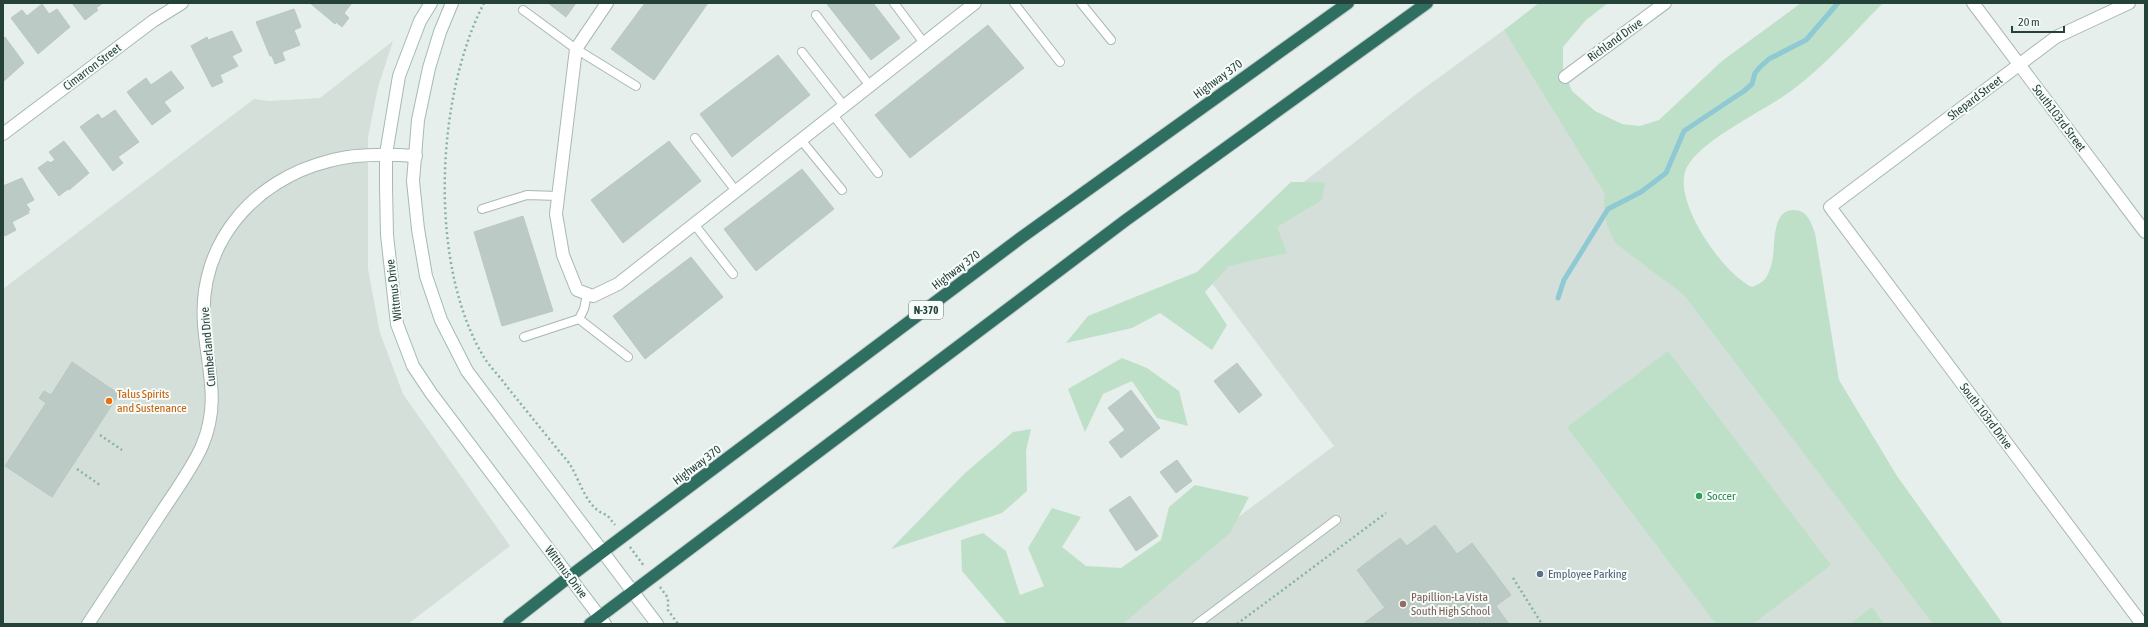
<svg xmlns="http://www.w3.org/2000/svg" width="2148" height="627" font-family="'Asap Condensed',sans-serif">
<rect width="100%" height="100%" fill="#e6efeb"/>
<path fill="#d4dfda" d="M1504,30L1619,184L1951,624H1094L1334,446L1202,270L1291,192L1415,95Z
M393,41L378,87L368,137V269L380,333L403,394L510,546L408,624H3V289L254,99L269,101L320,98Z"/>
<path fill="#bfe0c8" d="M1539,3H1608L1586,20L1563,47V69L1572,91L1595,111L1622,124L1640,126L1659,120L1722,61L1801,3H1883C1853,33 1825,66 1791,91C1764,111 1702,139 1687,167C1670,199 1723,274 1752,287C1758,284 1763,283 1767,276C1769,272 1771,267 1772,262C1776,247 1770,210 1794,210C1807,210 1811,222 1815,233L1839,380L1897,476L2003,624H1933L1684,295L1615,243L1607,225L1604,206L1605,194L1504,30Z
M1291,182H1325L1322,200L1277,227L1287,253L1229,266L1205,292L1227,325L1212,350L1160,313L1132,328L1066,343L1088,316L1197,272Z
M1668,351L1831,565L1753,624H1716L1567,427Z
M1122,358L1147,368L1179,391L1188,426L1157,418L1132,381L1103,394L1085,432L1068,389Z
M1031,429L1026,451L1027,491L1002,513L891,549L964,474L1013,432Z
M1195,485L1249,497L1230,533L1125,622L1121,624H1007L962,571L961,540L983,533L1006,551L1020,595L1044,586L1028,548L1052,508L1081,517L1062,547L1086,566L1121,568L1161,540L1169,507Z
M1872,607L1884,624H1850Z"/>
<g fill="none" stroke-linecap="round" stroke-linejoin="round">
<path stroke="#8ec9d4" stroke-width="5" d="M1558,298L1564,280L1608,209L1641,192L1666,173L1684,131L1744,91L1752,84L1755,73L1760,67L1769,59L1806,40L1838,3"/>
</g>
<path fill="#bbcac4" stroke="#b8c9c2" d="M72,3H103L96,8L98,10L85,20Z
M310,3H352L344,13L349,18L342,27L336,22L335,24Z
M548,3H576L566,17Z
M645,3H708L654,80L611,49Z
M828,3H873L900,38L871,60L827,4Z
M42,4L49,14L57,9L70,27L38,54L11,18L22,10L27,16Z
M294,9L301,27L294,30L300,45L282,52L285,60L275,64L272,56H270L256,22Z
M988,25L1024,68L910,158L875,115Z
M232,31L242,51L232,56L238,66L220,75L223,82L212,87L191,46L207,37L208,40Z
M5,37L24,63L4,81L3,39Z
M778,55L810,95L732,157L700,114Z
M171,71L184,88L164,102L171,111L152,125L127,92L146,78L151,85Z
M115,110L139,142L118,157L123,163L113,171L80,127L98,114L102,119Z
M64,141L89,173L69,190L68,189L59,196L38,168L48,161L50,163L55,160L49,152Z
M669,141L701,181L623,243L591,200Z
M802,169L834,209L756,271L724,229Z
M22,178L34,200L26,204L30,210L28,211L29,213L12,222L16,230L5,236L3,231V186Z
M523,216L553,311L502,326L474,232Z
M691,257L723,297L645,359L613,316Z
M72,362L119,394L52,497L5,466L46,403L39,398L44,391L51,395Z
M1237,363L1262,395L1239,413L1214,381Z
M1131,390L1160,428L1121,458L1109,442L1125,430L1108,408Z
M1177,460L1192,481L1176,493L1160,472Z
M1130,496L1158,536L1136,551L1109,510Z
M1435,525L1457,554L1472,543L1511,595L1496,606L1509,624H1465L1447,600L1426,616L1407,591L1385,608L1357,570L1400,538L1407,546Z
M1407,591L1426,616L1447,600L1465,624H1363Z"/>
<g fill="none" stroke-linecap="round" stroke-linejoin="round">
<g stroke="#a8b8b2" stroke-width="10">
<path id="lane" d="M894,3L924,43
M1014,3L1060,62
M1081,3L1111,40
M523,10L576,49L636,86
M816,15L870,86
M802,52L844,106
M833,115L878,173
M695,138L736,191
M801,140L842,190
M482,209L527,195L558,196
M694,224L733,274
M579,319L628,357
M524,337L579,319L584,309L587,294
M1197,624L1336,520"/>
</g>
<g stroke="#a8b8b2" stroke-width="14">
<path id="street" d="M607,3L576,49L556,214L563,255L577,290L593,296L618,284L975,3
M1973,3L2145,232
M2129,3L2056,37L1830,207L2142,624
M1565,77L1665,3
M3,134L153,21L182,3
M88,624C112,587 137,550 161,513C174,493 193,467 202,446C221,401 207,368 204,324C198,244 253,180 329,161C356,153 388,154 416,156"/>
</g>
<g stroke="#a4bbb3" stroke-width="14">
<path id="secondary" d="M431,3L420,21L399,76L386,154V186L387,235L397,324L413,366L431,393L605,624
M452,3L440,32L429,68L418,120L413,181L418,229L426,276L441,320L467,371L657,624"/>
</g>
<g stroke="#c2cac8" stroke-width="14">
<path id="highway" d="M509,624L569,577L1022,237L1348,3
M590,624L1126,220L1427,3"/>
</g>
<path stroke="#86b3a5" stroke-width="2.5" stroke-dasharray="2 3" stroke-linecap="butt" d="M484,3C435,98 428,267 485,359C492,369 501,378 508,388C525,409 542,430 559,451C564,457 569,462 572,468C581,484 588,510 607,515L615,525
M100,435L122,450
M77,469L100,485
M630,547L644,566
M1513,578L1542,624
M660,587L668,598V610L678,624
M1237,624L1386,513"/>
<use href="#lane" stroke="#fff" stroke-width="8"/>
<use href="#street" stroke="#fff" stroke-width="12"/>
<use href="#secondary" stroke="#fff" stroke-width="12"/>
<use href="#highway" stroke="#2f6f62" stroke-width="12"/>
</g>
<circle fill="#e8710a" stroke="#f7fbf9" stroke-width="1.5" cx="109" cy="401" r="4"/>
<circle fill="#2e9e5b" stroke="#f7fbf9" stroke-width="1.5" cx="1699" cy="496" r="4"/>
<circle fill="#5c6f8a" stroke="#f7fbf9" stroke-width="1.5" cx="1540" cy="574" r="4"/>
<circle fill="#8d6e63" stroke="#f7fbf9" stroke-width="1.5" cx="1403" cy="604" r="4"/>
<g text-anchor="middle" stroke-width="4" stroke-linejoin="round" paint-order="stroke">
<rect fill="#f7fbf9" stroke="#637a73" stroke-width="1" x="909" y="301" width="34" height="18" rx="3"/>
<g font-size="11" font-weight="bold" fill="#24423a">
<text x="926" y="314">N-370</text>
</g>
<g font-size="12" fill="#24423a" stroke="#f7fbf9">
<text transform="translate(1615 40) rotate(-36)" y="4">Richland Drive</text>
<text transform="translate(92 67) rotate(-37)" y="4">Cimarron Street</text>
<text transform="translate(1218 79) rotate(-36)" y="4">Highway 370</text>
<text transform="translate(1975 98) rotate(-37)" y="4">Shepard Street</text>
<text transform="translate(2059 118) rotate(53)" y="4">South103rd Street</text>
<text transform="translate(956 270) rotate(-37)" y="4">Highway 370</text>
<text transform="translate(394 290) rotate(-97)" y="4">Wittmus Drive</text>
<text transform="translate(208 347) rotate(-95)" y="4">Cumberland Drive</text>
<text transform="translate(1986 416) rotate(53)" y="4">South 103rd Drive</text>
<text transform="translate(697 465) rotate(-37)" y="4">Highway 370</text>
<text transform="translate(566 572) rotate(53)" y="4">Wittmus Drive</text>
</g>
<g font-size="12" fill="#c56008" stroke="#f7fbf9" text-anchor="start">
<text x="117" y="398">Talus Spirits<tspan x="117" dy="14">and Sustenance</tspan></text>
</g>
<g font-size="12" fill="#27864d" stroke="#f7fbf9" text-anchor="start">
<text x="1707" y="500">Soccer</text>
</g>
<g font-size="12" fill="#4e5e75" stroke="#f7fbf9" text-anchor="start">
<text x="1548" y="578">Employee Parking</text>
</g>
<g font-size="12" fill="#785e54" stroke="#f7fbf9" text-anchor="start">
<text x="1411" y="601">Papillion-La Vista<tspan x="1411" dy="14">South High School</tspan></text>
</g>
</g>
<rect width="2148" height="627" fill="none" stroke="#24423a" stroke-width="8"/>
<path d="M2012 26v6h52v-6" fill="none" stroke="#24423a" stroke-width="2"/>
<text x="2018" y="26" font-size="12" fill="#24423a" stroke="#f7fbf9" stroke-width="3" paint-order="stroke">20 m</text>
</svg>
